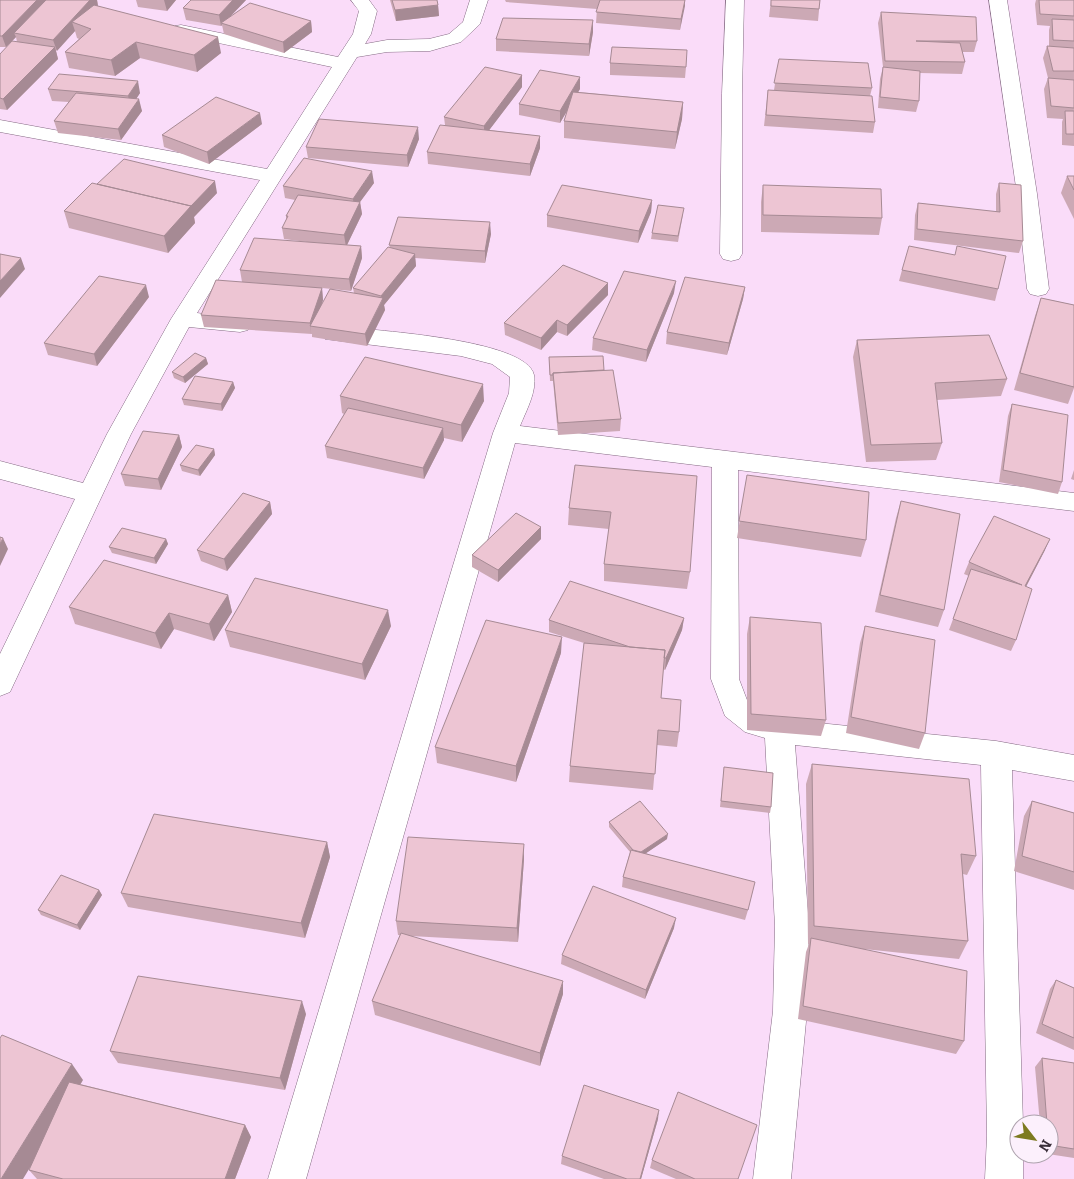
<svg xmlns="http://www.w3.org/2000/svg" width="1074" height="1179" font-family="Bitter,serif">
<rect width="100%" height="100%" fill="#fadcf9"/>
<g fill="none" stroke-linecap="round" stroke-linejoin="round">
<g stroke="#846a83" stroke-width="1">
<path id="minor" d="M351,0H369L377,11L371,34L365,44L387,40L429,39L449,34L463,22L470,0H488L480,24L461,42L430,51L387,52L357,57L197,313L248,320L252,325L248,330L240,332L189,327L131,434L10,692L0,696V654L75,499L0,479V461L83,483L107,434L171,319L260,180L0,132V120L267,169L332,67L181,35L175,34L172,30L175,26L181,25L338,57L353,34L359,11Z
M726,0H744L742,94V254L739,259L731,261L723,259L720,254L722,94Z
M989,0H1007L1037,194L1049,289L1046,294L1038,296L1030,294L1027,289L1017,194Z
M333,326C366,330 526,338 534,375C537,392 526,411 520,426L1074,493V511L738,470L739,679L747,700L767,714L779,719L996,741L1074,755V781L1012,770L1023,1124H1019V1154H1023V1179H985L987,1136L981,765L795,745L809,926L807,1011L791,1179H753L773,1011L775,926L765,738L745,732L725,716L711,679L712,467L515,443L306,1179H268L493,433L509,393L510,377L492,364L461,356L325,339L321,334L325,329Z"/>
</g>
<use href="#minor" fill="#fff" fill-rule="evenodd"/>
</g>
<path fill="#cca9b5" d="M0,0H97L98,6L221,53L197,72L140,58L115,76L69,68L65,52L79,39L77,38L75,31L56,51L58,59L7,110L0,109V54L17,42L16,37L6,47H0Z
M136,0H176L167,11L138,7Z
M191,0H246L230,17L311,21L312,32L284,53L224,34L222,25L221,26L186,20L183,8Z
M390,0H437L438,5L439,16L396,21Z
M505,0H685L680,30L596,23L597,9L506,2Z
M771,0H820L818,21L769,17Z
M1036,0H1074V146L1062,145V122L1063,119L1047,118L1044,89L1048,78L1043,58L1047,46H1049V30L1050,26L1037,25L1035,4Z
M881,12L977,41L974,52H962L965,62L962,74L920,73L919,101L916,112L878,108L880,79L883,67L878,23Z
M593,20V32L589,56L496,51V39Z
M779,59L872,88L870,96L875,122L873,133L764,126L768,90H774Z
M610,63L686,67L685,78L610,75Z
M522,75V87L489,130L540,136V148L530,176L428,164L427,152L445,125L444,117Z
M48,89L140,93L136,99L142,111L121,140L58,133L54,121L69,102L52,101Z
M580,89L578,92L683,102L682,119L675,149L564,138V121L568,109L560,123L519,115V104Z
M262,124L209,164L164,147L162,135Z
M419,139L408,167L308,158L306,147Z
M1067,176H1074V219L1061,193Z
M374,183L360,202L362,214L347,245L361,246L362,258L351,291L322,288L323,300L322,304L354,293L353,288L390,247L389,245L491,234L485,263L415,258L416,266L384,305L385,310L367,346L312,337V334L204,327L201,315L242,282L240,270L307,242L284,239L282,228L286,220V216L295,200L285,198L283,186Z
M999,183L1023,241L1019,253L914,240L915,215L918,203L996,212V194Z
M97,184L217,193L194,217L195,223L168,253L69,228L64,211Z
M763,185L882,218L879,235L761,232V202Z
M652,200L651,212L638,243L547,227V215Z
M683,214L678,242L651,239L652,233Z
M955,255L998,289L995,301L899,281L902,270Z
M745,287L743,299L727,355L666,344L667,332Z
M674,293L646,362L592,350L593,338Z
M608,295L567,336L557,332L541,350L505,335L504,323Z
M149,297L97,366L48,355L44,343Z
M1041,298L1074,305V388L1068,404L1014,390L1035,316Z
M857,340L1007,379L1001,396L937,400L942,443L936,460L866,462L853,357Z
M549,357L604,370L621,419L620,431L558,435L553,381H550Z
M206,358L208,364L185,383L174,378L172,372Z
M233,382L235,388L222,411L184,405L182,399Z
M340,396L484,401L462,442L444,438V440L424,479L327,458L325,446L344,414L342,413Z
M1012,404L1062,482L1058,494L999,482L1008,416Z
M179,435L182,447L161,490L125,486L121,474Z
M214,449L215,455L200,476L182,471L180,465Z
M575,465L690,572L687,589L604,581V564L609,529L568,525L569,508Z
M1074,470V480L1071,479Z
M747,475L866,540L861,557L737,538Z
M901,501L944,610L938,627L875,612L896,518Z
M270,502L272,514L227,571L201,561L197,550Z
M166,539L168,544L156,564L112,553L109,547Z
M541,539L498,582L472,567V555Z
M1045,550L1026,587L1016,640L1011,651L949,630L969,576L964,574L969,562Z
M228,595L232,612L214,641L174,629L161,649L75,624L69,607Z
M750,617L826,720L821,736L747,730V634Z
M684,618L682,630L665,670L663,669L661,698L679,732L677,747L657,745L653,790L569,782L570,766L584,643L549,632V620Z
M391,626L365,680L230,647L225,630Z
M865,626L925,733L919,749L846,733L860,643Z
M561,653L516,782L437,763L435,747Z
M812,764L976,856L967,875L963,874L968,941L959,959L864,949L964,1041L956,1054L798,1019L806,952L809,944H808L806,784Z
M724,767L771,807L770,813L720,807Z
M1032,801L1074,813V890L1014,871L1024,816Z
M609,822L667,839L646,853L748,910L745,920L622,887L623,877L630,852L609,827Z
M327,842L330,857L305,938L128,907L121,893Z
M524,859L518,942L411,936L563,994L540,1066L375,1015L372,1001L400,935H398L396,921Z
M99,890L102,895L80,930L41,915L38,910Z
M674,928L645,999L561,964L562,955Z
M1056,980L1074,988V1050L1036,1033L1050,989Z
M306,1014L285,1090L118,1063L110,1051Z
M1042,1058L1074,1063V1158L1048,1154H1049V1124H1040L1035,1067Z
M83,1080L80,1084L245,1125L251,1137L235,1179H37L29,1170L32,1164L23,1179Z
M658,1119L641,1179H604L561,1164L562,1156Z
M652,1160L738,1179H676L650,1168Z"/>
<path fill="#a68a94" d="M37,0H51L14,33L16,37L6,47L2,36Z
M90,0H97L98,6L80,25L72,22L75,31L57,51L53,40Z
M164,0H176L167,11Z
M233,0H246L224,23H221L222,25L221,26L219,15Z
M685,0V6L680,30L681,19Z
M438,5L439,16L396,21L395,10Z
M593,20V32L589,56V44Z
M311,21L312,32L284,53L283,42Z
M218,37L221,53L197,72L194,55Z
M136,42L140,58L115,76L111,60Z
M55,47L58,59L7,110L3,99Z
M522,75V87L484,137V126Z
M580,77V89L560,123V111Z
M138,81L140,93L131,107L128,96Z
M139,99L142,111L121,140L118,129Z
M683,102L682,119L675,149L677,132Z
M260,113L262,124L209,164L207,152Z
M418,127L419,139L408,167L407,155Z
M540,136V148L530,176V164Z
M372,171L374,183L360,202L362,214L346,247L344,235L354,211L353,199Z
M215,181L217,193L194,217L195,223L168,253L164,236L189,207Z
M652,200L651,212L638,243L639,231Z
M490,222L491,234L485,263V251Z
M361,246L362,258L351,291L349,279Z
M415,254L416,266L384,305L385,310L367,346L365,334L382,301L381,296Z
M21,258L25,269L0,298V281Z
M676,281L674,293L646,362L647,350Z
M608,283V295L567,336V325Z
M146,285L149,297L97,366L94,354Z
M745,287L743,299L727,355L729,343Z
M322,288L323,300L314,326H310L311,335L310,323Z
M557,320V332L541,350V338Z
M206,358L208,364L185,383L183,377Z
M233,382L235,388L222,411L221,404Z
M483,384L484,401L462,442L461,425Z
M443,428L444,440L424,479L423,468Z
M179,435L182,447L161,490L158,479Z
M214,449L215,455L200,476L198,470Z
M270,502L272,514L227,571L224,559Z
M541,527V539L498,582V570Z
M3,538L8,549L0,566V544Z
M166,539L168,544L156,564L154,558Z
M1050,539L1045,550L1020,598L1025,586Z
M228,595L232,612L214,641L209,624Z
M388,610L391,626L365,680L362,664Z
M169,613L174,629L161,649L155,633Z
M684,618L682,630L665,670L666,658Z
M562,637L561,653L516,782V766Z
M668,834L667,839L636,860L637,855Z
M327,842L330,857L305,938L301,923Z
M524,844V859L518,942L517,928Z
M99,890L102,895L80,930L77,925Z
M676,918L674,928L645,999L646,990Z
M563,981V994L540,1066V1053Z
M302,1001L306,1014L285,1090L280,1078Z
M72,1064L83,1080L23,1179H1Z
M659,1110L658,1119L641,1179H640Z
M245,1125L251,1137L235,1179H225Z"/>
<path fill="#edc5d3" stroke="#a68a94" d="M0,0H37L2,36H0Z
M46,0H90L53,40L14,33Z
M191,0H233L219,15L183,8Z
M392,0H437L438,5L395,10Z
M600,0H685L681,19L596,12Z
M771,0H820L819,9L771,6Z
M1039,0H1074V16L1040,14Z
M250,3L311,21L283,42L221,23Z
M94,5L218,37L194,55L136,42L111,60L65,52L91,29L72,22Z
M881,12L976,17L977,41H916L960,43L965,62L885,61Z
M503,18L593,20L589,44L496,39Z
M1052,19L1074,20V41L1053,40Z
M12,41L55,47L3,99L0,98V54Z
M1047,46L1074,48V71H1053Z
M612,47L687,50L686,67L610,63Z
M779,59L868,63L872,88L774,83Z
M485,67L522,75L484,126L444,117Z
M883,67L920,71L919,101L880,97Z
M540,70L580,77L560,111L519,104Z
M59,74L138,81L128,96L48,89Z
M1048,78L1074,80V108L1051,106Z
M768,90L872,96L875,122L766,115Z
M573,92L683,102L677,132L564,121Z
M76,93L139,99L118,129L54,121Z
M216,97L260,113L207,152L162,135Z
M1065,111H1074V134H1066Z
M319,119L418,127L407,155L306,147Z
M440,125L540,136L530,164L427,152Z
M304,158L372,171L353,199L283,186Z
M124,159L215,181L191,206L97,184Z
M1067,176H1074V190Z
M92,183L191,206L164,236L64,211Z
M999,183L1021,185L1023,241L917,229L918,203L1000,212Z
M562,185L652,200L639,231L547,215Z
M763,185L881,189L882,218L763,215Z
M298,195L360,202L344,235L282,228L288,216H286Z
M658,205L684,208L678,236L652,233Z
M398,217L490,222L485,251L389,245Z
M254,238L361,246L349,279L240,270Z
M909,246L955,255L957,246L1006,256L998,289L902,270Z
M388,247L415,254L381,296L353,288Z
M0,254L21,258L0,281Z
M563,265L608,283L567,325L557,320L541,338L504,323Z
M624,271L676,281L647,350L593,338Z
M99,276L146,285L94,354L44,343Z
M685,277L745,287L729,343L667,332Z
M216,280L322,288L310,323L201,315Z
M330,289L383,298L365,334L310,326Z
M1041,298L1074,305V387L1020,373Z
M989,335L1007,379L935,383L942,443L871,445L857,340Z
M195,353L206,358L183,377L172,372Z
M603,356L604,370L553,373V375H550L549,357Z
M365,357L483,384L461,425L340,396Z
M613,370L621,419L558,423L553,373Z
M195,376L233,382L221,404L182,399Z
M1012,404L1068,415L1062,482L1003,470Z
M348,408L443,428L423,468L325,446Z
M143,431L179,435L158,479L121,474Z
M196,445L214,449L198,470L180,465Z
M575,465L697,476L690,572L604,564L611,512L569,508Z
M747,475L869,492L866,540L739,521Z
M243,493L270,502L224,559L197,550Z
M901,501L960,514L944,610L880,595Z
M516,513L541,527L498,570L472,555Z
M994,516L1050,539L1025,586L1032,589L1016,640L953,619L971,569L1022,585L969,562Z
M122,528L166,539L154,558L109,547Z
M0,537L3,538L0,544Z
M104,560L228,595L209,624L169,613L155,633L69,607Z
M255,578L388,610L362,664L225,630Z
M570,581L684,618L666,658H664L665,650L630,647L549,620Z
M750,617L821,623L826,720L751,714Z
M486,620L562,637L516,766L435,747Z
M865,626L935,640L925,733L851,717Z
M584,643L665,650L661,698L681,700L679,732L658,730L655,774L570,766Z
M812,764L969,779L976,856L961,854L968,941L814,926Z
M724,767L773,773L771,807L721,801Z
M640,801L668,834L641,852L633,850L609,822Z
M1032,801L1074,813V872L1022,856Z
M154,814L327,842L301,923L121,893Z
M408,837L524,844L517,928L396,921Z
M631,850L755,882L748,910L623,877Z
M61,875L99,890L77,925L38,910Z
M593,886L676,918L646,990L562,955Z
M401,933L563,981L540,1053L372,1001Z
M811,938L967,971L964,1041L803,1006Z
M138,976L302,1001L280,1078L110,1051Z
M1056,980L1074,988V1038L1042,1024Z
M2,1035L72,1064L1,1179H0V1038Z
M1042,1058L1074,1063V1149L1049,1145V1124H1047Z
M69,1082L245,1125L225,1179H63L29,1170Z
M584,1085L659,1110L640,1179H627L562,1156Z
M678,1092L757,1125L738,1179H695L652,1160Z"/>
<g transform="translate(1034 1139) rotate(121)"><circle r="24" fill="#fcf0fc" stroke="#aea3ae"/>
<path d="M0-4L9 19L0 12L-9 19Z" fill="#7d7a20"/>
<text y="-8" font-size="14" font-weight="bold" text-anchor="middle" fill="#3a2f3a">N</text>
</g>
</svg>
